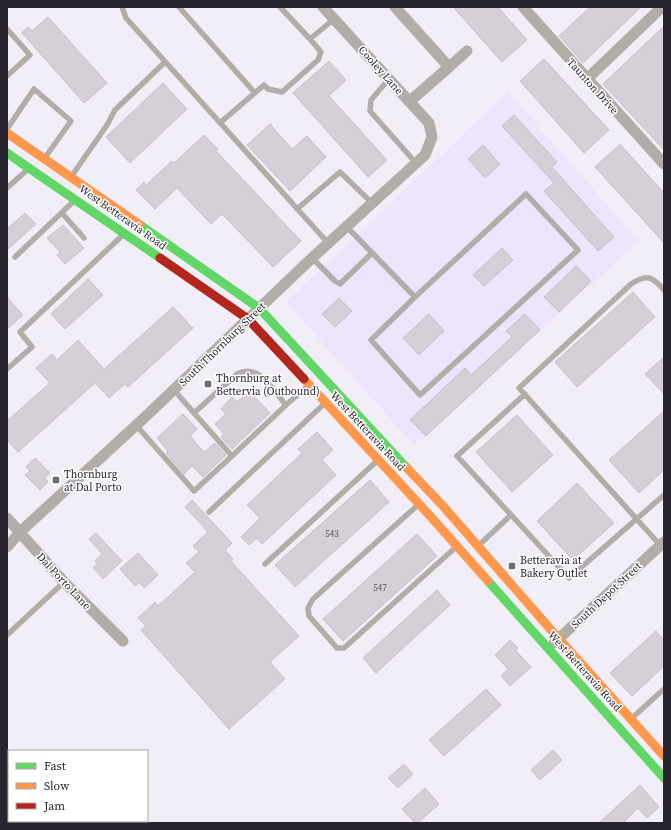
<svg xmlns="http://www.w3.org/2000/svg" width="671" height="830" font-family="'Source Serif 4',serif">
<rect width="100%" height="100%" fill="#f2eef7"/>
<path fill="#eee4fb" d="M508,92L639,241L414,445L286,302Z"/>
<path fill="#d6cfd7" stroke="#c8c1c9" d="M453,7H498L527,40L502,62Z
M590,7H641L583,63L559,36Z
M48,17L107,83L84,103L22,33L28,27L32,31Z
M664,26V150L603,84Z
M544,59L609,130L584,153L520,81Z
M329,61L346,80L329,96L387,160L368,177L293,93Z
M163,83L187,109L130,163L106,137Z
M514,115L557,162L552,167L614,237L598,251L544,191L554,183L502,126Z
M270,124L292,149L307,136L326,157L290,191L247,145Z
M204,135L218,149L216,151L301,241L273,267L222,214L211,224L177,188L155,209L136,190L144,182L146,185L172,161L174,163Z
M620,144L664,193V243L595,167Z
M483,145L500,164L485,178L468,159Z
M25,213L36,224L7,250V229Z
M63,225L84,248L65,264L57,255L60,252L47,238Z
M502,248L513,260L484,286L473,275Z
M576,266L591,281L559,312L544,297Z
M88,279L103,295L65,329L51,314Z
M633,292L655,317L577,387L555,362Z
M7,297L23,315L7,329Z
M339,298L352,311L335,327L322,314Z
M173,307L193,328L128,387L125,384L109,398L95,383L18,452L7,440V421L50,383L36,368L52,354L57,360L78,340L104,369Z
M429,314L444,331L419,355L403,338Z
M525,314L540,330L426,436L410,420L465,368L471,375L512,337L506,331Z
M664,357V394L645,374Z
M249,391L270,413L232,449L221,437L224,434L215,424L226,414L221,409L232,397L237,402Z
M664,411V470L639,493L609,460Z
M183,414L197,429L190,436L204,452L215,443L226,455L203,477L192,466L184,474L166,453L168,451L157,438Z
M517,415L553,455L512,492L476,452Z
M317,432L333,450L322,460L336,475L262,544L257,538L249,545L241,537L260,518L247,505L302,453L298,449Z
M35,458L50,473L45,478L48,482L40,490L25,475L30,471L26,467Z
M370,480L389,502L295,587L275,565Z
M577,483L614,523L573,560L537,521Z
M192,500L232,543L225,550L233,559L231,561L299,636L270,662L285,679L229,729L141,630L146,626L138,618L155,602L158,606L195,572L186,563L199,552L193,546L208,532L185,507Z
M96,533L122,561L103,579L93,568L97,564L95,561L102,554L89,539Z
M417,534L437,556L343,641L323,619Z
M138,553L158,575L144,588L139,583L135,586L120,569Z
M437,590L450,605L376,673L363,658Z
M656,631L664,640V666L632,696L610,673Z
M510,640L518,648L516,651L531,667L510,686L501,676L508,669L495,655Z
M486,689L501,705L444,756L429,740Z
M553,750L562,760L540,780L531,770Z
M404,764L413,774L398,788L388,778Z
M640,785L659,807L647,818L638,808L623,823H599Z
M425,788L439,804L418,823H415L402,809Z"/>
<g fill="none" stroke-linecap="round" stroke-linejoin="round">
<path stroke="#b1ada9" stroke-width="5.5" d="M122,7L126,18L328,243
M179,7L255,93
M280,7L310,39
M7,29L30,55L7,76
M389,79L371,100L370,111L416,163
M220,123L264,85L268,89L282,92L318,60L321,52L310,39L334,19
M7,129L34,89L71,121L44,159
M71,177L107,125L115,110L165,62
M7,188L28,169
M297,209L340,172L372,203
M62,213L84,238
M347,227L415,297L371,340L420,395L578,250L526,194L415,297
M15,257L74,201
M312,258L335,281L340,284L372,253
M7,369L32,347L20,332L125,233
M174,390L194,413
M525,394L457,456L569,578L664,495
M286,405L232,456L194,413L237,374C258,362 274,391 286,405L309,385
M136,425L194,491L232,456
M419,504L313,599L308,608L309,616L337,648H344L457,546
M209,512L325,403
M660,545L519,388L631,284C647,274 652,276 664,290
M478,546L511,515
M265,564L378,460
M7,635L64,582
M632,718L664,689"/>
<path stroke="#b1ada9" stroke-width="11" d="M395,7L449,67L409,102
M523,7L664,164
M449,67L467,51
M587,79L662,7
M7,518L64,582L123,641
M7,547L20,532L144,418L312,258L425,155L432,137L429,123L323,7
M554,643L664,542"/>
<path stroke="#63d668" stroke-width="9" d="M7,153L160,258
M140,225L259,308L406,467
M488,581L664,778"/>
<path stroke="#ff974d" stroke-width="9" d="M7,133L140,225
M304,379L431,517L488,581
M406,467L443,506L559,639L664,756"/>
<path stroke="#b3261e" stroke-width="9" d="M160,258L248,319L304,379"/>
</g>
<g fill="#6f6b74" stroke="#fff" stroke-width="1.5">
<rect x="204" y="380" width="8" height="8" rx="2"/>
<rect x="52" y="476" width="8" height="8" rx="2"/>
<rect x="508" y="562" width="8" height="8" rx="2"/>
</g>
<g text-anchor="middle" stroke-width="3" stroke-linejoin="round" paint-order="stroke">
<g font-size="9" fill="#544f58">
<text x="332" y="537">543</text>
<text x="380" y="591">547</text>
</g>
<g font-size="11" fill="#28242e" stroke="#fff">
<text transform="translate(381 70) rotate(48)" y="4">Cooley Lane</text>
<text transform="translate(593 86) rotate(48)" y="4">Taunton Drive</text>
<text transform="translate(123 217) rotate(35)" y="4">West Betteravia Road</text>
<text transform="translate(222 344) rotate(-44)" y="4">South Thornburg Street</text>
<text transform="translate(368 431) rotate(47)" y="4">West Betteravia Road</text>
<text transform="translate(64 581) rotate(47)" y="4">Dal Porto Lane</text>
<text transform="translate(606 595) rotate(-43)" y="4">South Depot Street</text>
<text transform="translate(585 671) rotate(48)" y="4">West Betteravia Road</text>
</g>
<g font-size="11" fill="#28242e" stroke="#fff" text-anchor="start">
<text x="216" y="382">Thornburg at<tspan x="216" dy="13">Bettervia (Outbound)</tspan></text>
<text x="64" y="478">Thornburg<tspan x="64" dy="13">at Dal Porto</tspan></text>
<text x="520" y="564">Betteravia at<tspan x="520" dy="13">Bakery Outlet</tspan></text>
</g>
</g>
<rect width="671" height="830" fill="none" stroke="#28242e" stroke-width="16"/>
<rect x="8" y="750" width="140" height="72" fill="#ffffff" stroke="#a9a7ab"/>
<rect x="16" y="763" width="20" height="6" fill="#63d668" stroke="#a9a7ab"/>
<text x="44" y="770" font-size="12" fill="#28242e">Fast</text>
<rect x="16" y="783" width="20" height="6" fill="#ff974d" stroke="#a9a7ab"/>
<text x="44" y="790" font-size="12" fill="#28242e">Slow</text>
<rect x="16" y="803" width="20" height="6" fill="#b3261e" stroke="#a9a7ab"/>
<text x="44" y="810" font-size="12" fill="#28242e">Jam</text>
</svg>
